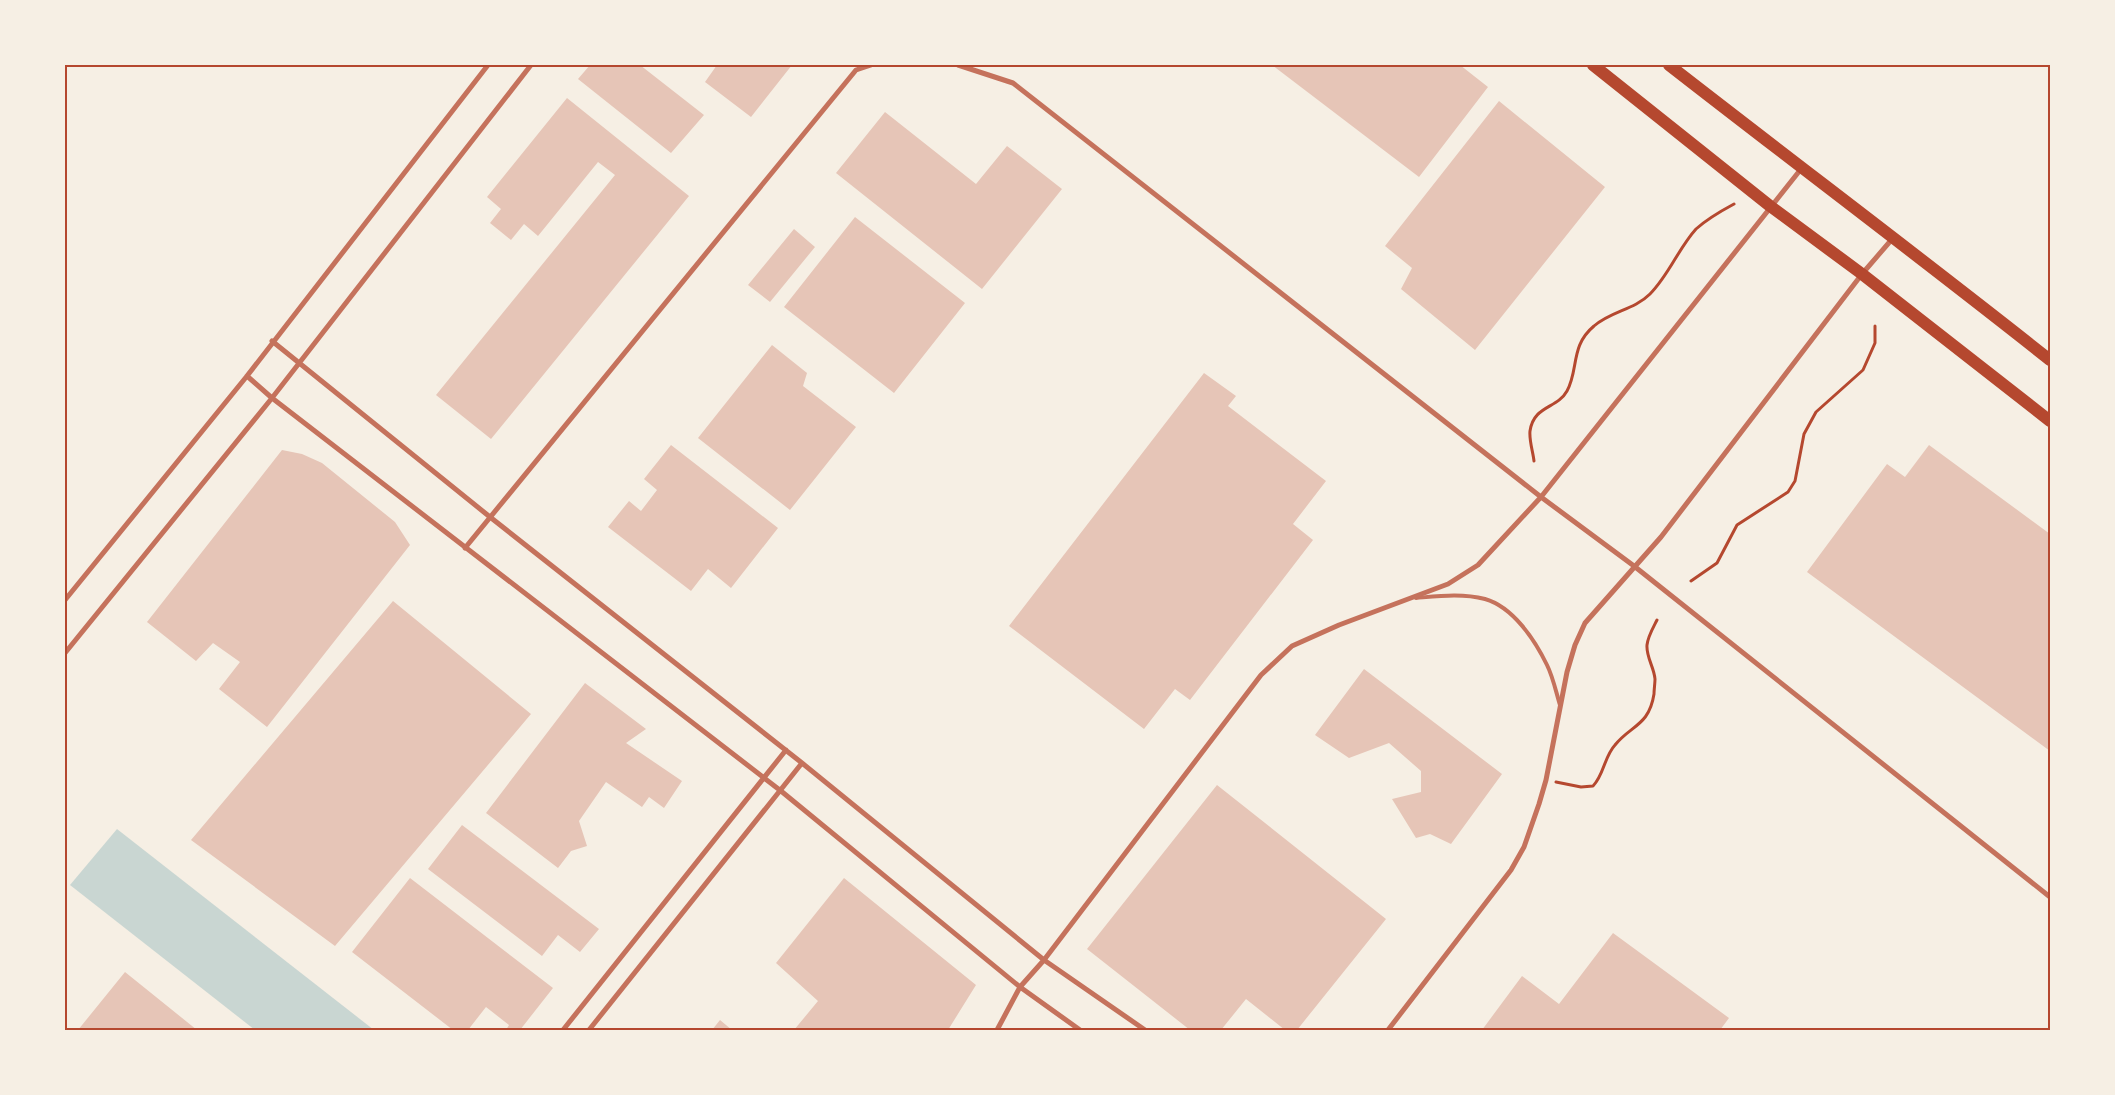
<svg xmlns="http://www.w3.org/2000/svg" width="2115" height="1095" font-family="Signika,sans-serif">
<rect width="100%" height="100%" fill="#f6efe4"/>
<path fill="#c9d6d2" d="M117,829L374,1030H255L70,885Z"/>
<path fill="#e6c5b7" d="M590,65H640L704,115L671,153L578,79Z
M717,65H792L751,117L705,82Z
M1272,65H1460L1488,87L1419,177Z
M567,98L689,196L491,439L436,395L615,175L598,162L538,236L524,224L511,240L490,223L501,209L487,197Z
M1499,101L1605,187L1475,350L1401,289L1412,268L1385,246Z
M885,112L976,184L1007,146L1062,189L982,289L836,173Z
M855,217L965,303L894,393L784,307Z
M794,229L815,247L770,302L748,285Z
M772,345L807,373L803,386L856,427L790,510L698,438Z
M1204,373L1236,396L1228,406L1326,481L1293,524L1313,540L1190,700L1175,689L1144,729L1009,626Z
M671,445L778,528L731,588L708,569L691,591L608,527L629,501L641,511L657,490L644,479Z
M1929,445L2050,534V751L1807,572L1887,464L1905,477Z
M282,450L302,454L322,463L395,522L410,545L267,727L219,689L240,662L213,643L196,661L147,622Z
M393,601L531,714L335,946L191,840Z
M1364,669L1502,774L1451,844L1430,834L1416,838L1392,799L1421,792V771L1389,743L1349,758L1315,735Z
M585,683L646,729L626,743L682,781L664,808L649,797L642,807L606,782L579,821L587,846L571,851L558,868L486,813Z
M1217,785L1386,919L1297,1030H1285L1246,999L1221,1030H1190L1087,949Z
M462,825L599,929L580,952L558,935L542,956L428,869Z
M410,878L553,988L520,1030H506L509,1025L486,1007L468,1030H453L352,952Z
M844,878L976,985L948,1030H794L818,1001L776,963Z
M1613,933L1729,1018L1720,1030H1482L1522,976L1559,1004Z
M125,972L197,1030H78Z
M720,1020L732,1030H712Z"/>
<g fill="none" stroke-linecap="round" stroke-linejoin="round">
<path stroke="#b5482f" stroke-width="3" d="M1534,461C1533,452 1529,440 1530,431C1534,405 1557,409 1567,391C1579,369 1570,346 1594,326C1611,311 1634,310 1650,294C1669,275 1678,249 1696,229C1707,219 1721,211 1734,204
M1691,581L1717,563L1737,525L1788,492L1795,481L1804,434L1816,412L1863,370L1875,343V326
M1556,782L1581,787L1593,786C1604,775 1604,757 1615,745C1631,725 1649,726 1654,694C1654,690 1655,683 1655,679C1654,667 1646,657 1647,645C1648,636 1653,628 1657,620"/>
<path stroke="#c5725c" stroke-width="4" d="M1416,598C1439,596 1462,593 1485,599C1513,607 1535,640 1547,665C1553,677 1556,692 1560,705"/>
<path stroke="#c5725c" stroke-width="5" d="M958,65L1013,83L1541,497L1634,566L2050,897
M272,341L490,517L802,763L1044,960L1145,1030
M247,376L272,398L781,791L1020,987L1080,1030
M465,548L856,70L871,65
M65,600L247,376L488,65
M65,653L272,398L531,65
M563,1030L786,750
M589,1030L802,763
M997,1030L1020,987L1044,960L1261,675L1292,646L1339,625L1448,584L1478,565L1541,497L1801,169
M1388,1030L1511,870L1524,847L1539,804L1546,780L1567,672L1575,645L1585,623L1661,537L1862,274L1893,238"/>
<path stroke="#b5482f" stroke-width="12" d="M1593,65L1770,206L1862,274L2050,421
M1669,65C1796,164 1924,260 2050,360"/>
</g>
<rect width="2115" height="1095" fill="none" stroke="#f6efe4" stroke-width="132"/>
<rect x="66" y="66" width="1983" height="963" fill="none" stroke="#b5482f" stroke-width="2"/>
</svg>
